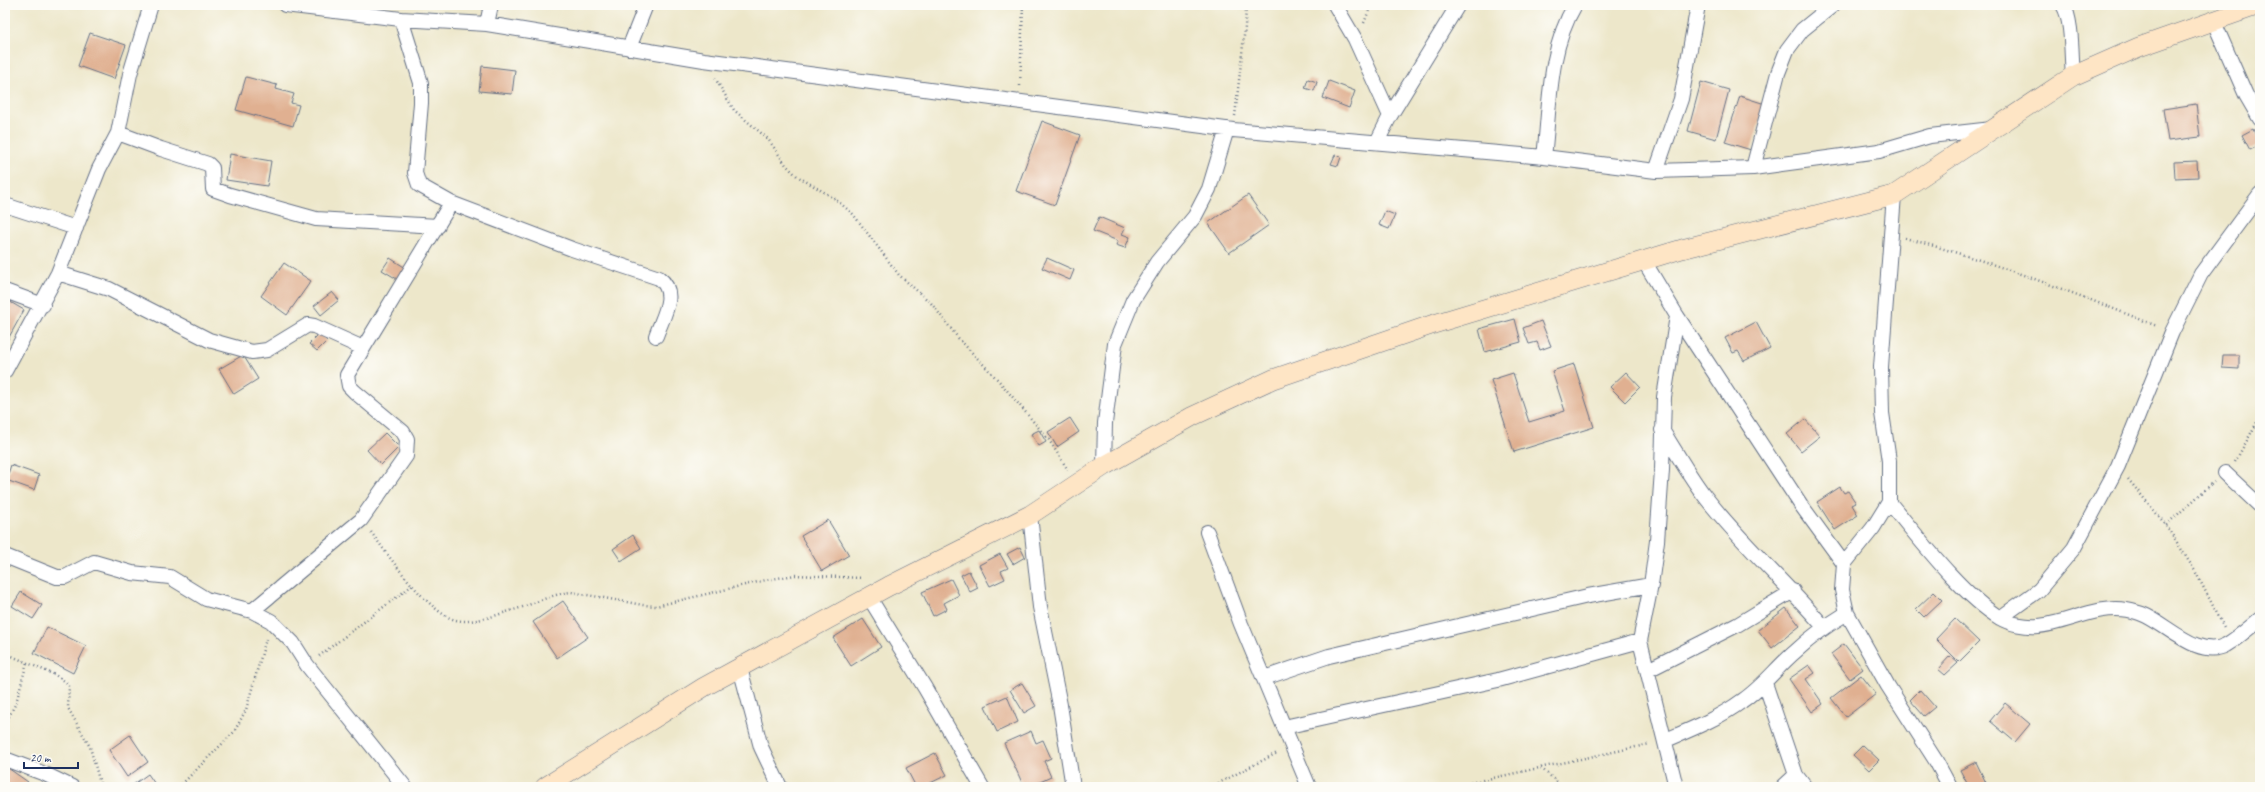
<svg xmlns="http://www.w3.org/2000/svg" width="2265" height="792" font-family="Caveat,sans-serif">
<rect width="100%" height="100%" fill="#fdfcf7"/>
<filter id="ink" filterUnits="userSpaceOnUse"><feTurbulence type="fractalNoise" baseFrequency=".025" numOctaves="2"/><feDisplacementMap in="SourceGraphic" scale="8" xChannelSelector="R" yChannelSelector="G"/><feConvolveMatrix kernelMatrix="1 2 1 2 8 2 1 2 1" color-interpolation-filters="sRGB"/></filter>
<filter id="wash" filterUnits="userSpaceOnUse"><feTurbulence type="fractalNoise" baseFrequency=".012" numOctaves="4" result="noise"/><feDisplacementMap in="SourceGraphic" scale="16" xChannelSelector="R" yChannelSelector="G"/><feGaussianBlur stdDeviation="0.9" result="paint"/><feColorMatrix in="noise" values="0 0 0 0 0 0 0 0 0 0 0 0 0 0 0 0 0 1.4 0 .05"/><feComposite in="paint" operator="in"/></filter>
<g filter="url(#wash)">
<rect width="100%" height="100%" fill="#ede7ca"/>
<g id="blocks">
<path fill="#e0b091" d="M90,33L126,45L114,79L78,66Z
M482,66L515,70L512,94L479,91Z
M246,77L277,85L276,89L294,94L291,103L299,105L293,126L236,110Z
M1308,79L1317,82L1314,91L1305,88Z
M1329,81L1355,91L1349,108L1323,98Z
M1701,82L1729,90L1716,139L1688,131Z
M1740,96L1765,104L1751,150L1725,142Z
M2196,104L2200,137L2168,141L2163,109Z
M1042,121L1080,135L1055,205L1016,191Z
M2253,129L2260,145L2250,150L2242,135Z
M230,154L271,161L267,186L226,180Z
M1335,155L1341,157L1338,166L1331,164Z
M2197,161L2198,177L2175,178L2174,162Z
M1248,195L1269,225L1229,253L1208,223Z
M1385,211L1395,215L1389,229L1379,225Z
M1099,217L1125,228L1122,234L1130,237L1125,248L1116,245L1118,241L1093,231Z
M390,258L409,270L402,282L382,270Z
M1047,258L1074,270L1070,280L1042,268Z
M284,263L311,281L287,315L261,296Z
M332,292L339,300L321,315L314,306Z
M5,299L24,310L8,339L5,337Z
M1515,319L1521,342L1485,352L1479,329Z
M1541,321L1551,346L1540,350L1537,342L1529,344L1523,328Z
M1756,322L1770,348L1744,361L1738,351L1733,353L1725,338Z
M320,333L327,341L317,351L309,344Z
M243,355L258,379L234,394L219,369Z
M2223,355H2239V369L2222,368Z
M1574,364L1594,427L1514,452L1491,380L1513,373L1529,422L1565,411L1552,371Z
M1626,372L1640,387L1625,402L1610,387Z
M1070,418L1079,432L1057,447L1048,432Z
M1805,419L1820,436L1801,451L1787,434Z
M1039,430L1046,442L1039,446L1031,434Z
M385,433L399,447L381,465L367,450Z
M11,465L39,475L34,490L6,480Z
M1840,487L1844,493L1848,491L1856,503L1852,505L1858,515L1835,530L1817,502Z
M828,520L849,555L822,571L801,536Z
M633,535L641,548L621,561L613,549Z
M1020,547L1025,557L1013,564L1007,554Z
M1000,554L1008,568L1001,571L1005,579L990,586L979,565Z
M969,571L978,588L970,592L961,575Z
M951,579L959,595L944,603L947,609L933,616L922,592Z
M21,592L42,605L33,619L12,606Z
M1934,592L1942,600L1924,617L1916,609Z
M563,601L588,637L557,658L533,622Z
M1786,608L1800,626L1772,648L1758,630Z
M863,619L881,647L851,666L833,638Z
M1955,619L1979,642L1959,662L1936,639Z
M47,627L86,646L73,673L34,653Z
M1844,644L1863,669L1850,679L1831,654Z
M1950,656L1958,663L1945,675L1938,669Z
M1809,665L1815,673L1806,679L1823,704L1812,712L1789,679Z
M1861,675L1876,694L1846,717L1831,698Z
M1022,683L1036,706L1024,713L1010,690Z
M1920,690L1935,707L1924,716L1910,700Z
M1007,696L1018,722L997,732L985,706Z
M2005,703L2030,724L2015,742L1990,721Z
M1031,731L1036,743L1043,740L1051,758L1044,761L1051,777L1029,787H1024L1004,743Z
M130,735L148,762L127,777L109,750Z
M1863,745L1879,760L1869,770L1853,755Z
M935,753L947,775L922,787H916L906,768Z
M1976,762L1988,787H1969L1960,770Z
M5,766L28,782L24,787L5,786Z
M148,774L157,787H130Z"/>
</g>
</g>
<g filter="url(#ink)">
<use href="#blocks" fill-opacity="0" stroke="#646f84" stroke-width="1"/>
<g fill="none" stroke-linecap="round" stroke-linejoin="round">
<g stroke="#646f84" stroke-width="16">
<path id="street" d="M285,5L401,19L487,24L704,60L1233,130L1544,157L1656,171L1753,168L1879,151L1930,136L1992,129
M1335,5L1355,39L1390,116
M2063,5C2073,20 2071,58 2073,76
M401,19L421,83V103L415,173L419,185L451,203L572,249L659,278C679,293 662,318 656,336
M2213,20L2246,95L2260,119
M487,24L491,5
M629,48L646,5
M118,133L161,149L208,164L212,168L213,189L230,195L316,219L438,226
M1377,142L1390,116L1458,5
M1544,157C1550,107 1548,50 1575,5
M1753,168L1778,73L1787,50L1802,30L1833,5
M1656,171L1681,99L1698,5
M1894,195L1881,367L1882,413L1889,461V502L1873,528L1844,564L1842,590L1847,613L1888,686L1936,761L1950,787
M5,205L76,228
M1644,261L1677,316L1801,505L1844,564
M58,273L109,289L209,340L252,352L267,350L308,325L314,326L363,348
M5,291L43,305
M5,371L58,273L99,169L118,133L130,74L151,5
M1662,430C1677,453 1690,478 1707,499C1743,545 1786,583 1824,627
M1104,466L1105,423L1115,344L1133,300L1157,262L1195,216L1209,189L1227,129
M2225,473L2260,506
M1889,502C1919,538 1961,594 2000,618C2010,624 2026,627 2038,626C2065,624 2100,604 2127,610C2132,611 2137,612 2142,614C2166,623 2198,660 2226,645C2238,638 2249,628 2260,619
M1030,515L1040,607L1060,705L1073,787
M1207,532L1241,624L1309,787
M5,556L57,577H65L94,562L132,573L170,577L206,599L252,611L271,621L293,643L307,665L405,787
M869,597L925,688L982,787
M252,611L361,520L406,456L407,439L403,432L355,392L349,386L347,375L451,203
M2000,618L2039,590L2074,548L2118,466L2172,332L2201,274L2260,194
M740,668L761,747L780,787
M1648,670L1737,625L1793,591
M1264,678L1329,656L1588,596L1651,585
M1765,683L1796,775L1805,787
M1284,727L1498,680L1640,641
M1666,740C1692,729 1719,718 1742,701C1763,687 1777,667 1796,651C1812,636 1829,624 1847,613
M5,759L45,774L72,787
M1676,787L1640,641L1651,585L1657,541L1662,470L1664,397L1677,316
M1783,787L1796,775"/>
</g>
<g stroke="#646f84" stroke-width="20">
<path id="secondary" d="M545,787L704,687L889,586L1030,515L1104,466L1193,416L1273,379L1434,324L1682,249L1894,195L2073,76L2139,47L2259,5"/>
</g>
<path stroke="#646f84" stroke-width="2.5" stroke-dasharray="1 3" stroke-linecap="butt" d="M1364,23L1371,5
M715,78L734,110L768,139L786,165L797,176L834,198L853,214L899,275L931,303L959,339L999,381L1049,440L1068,470
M1020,86L1023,5
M1235,116L1245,27L1246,5
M1905,238C1992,261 2074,293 2157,326
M2235,462L2260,417
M2128,479L2166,525L2195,571L2225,629
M2166,525L2214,482
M371,532C388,555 429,614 456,620C474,624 496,615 513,610C532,605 551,594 571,592L643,605L656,606L766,580L795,575L863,578
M5,653L55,675L66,682L69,686L68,708L90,747L101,787
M319,656L414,584
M5,724L16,703L27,662
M1541,768L1563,787
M179,787L234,732L246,710L266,639
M1211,787L1277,753
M1451,787L1650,744"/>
<use href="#street" stroke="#fff" stroke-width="14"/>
<use href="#secondary" stroke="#fee5c5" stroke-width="19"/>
</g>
</g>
<rect width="2265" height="792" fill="none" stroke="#fdfcf7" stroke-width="20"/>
<path d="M24 762v6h54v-6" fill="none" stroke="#1b2f5e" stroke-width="2"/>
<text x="30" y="762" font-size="12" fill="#1b2f5e" stroke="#fdfcf7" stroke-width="3" paint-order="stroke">20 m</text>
</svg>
